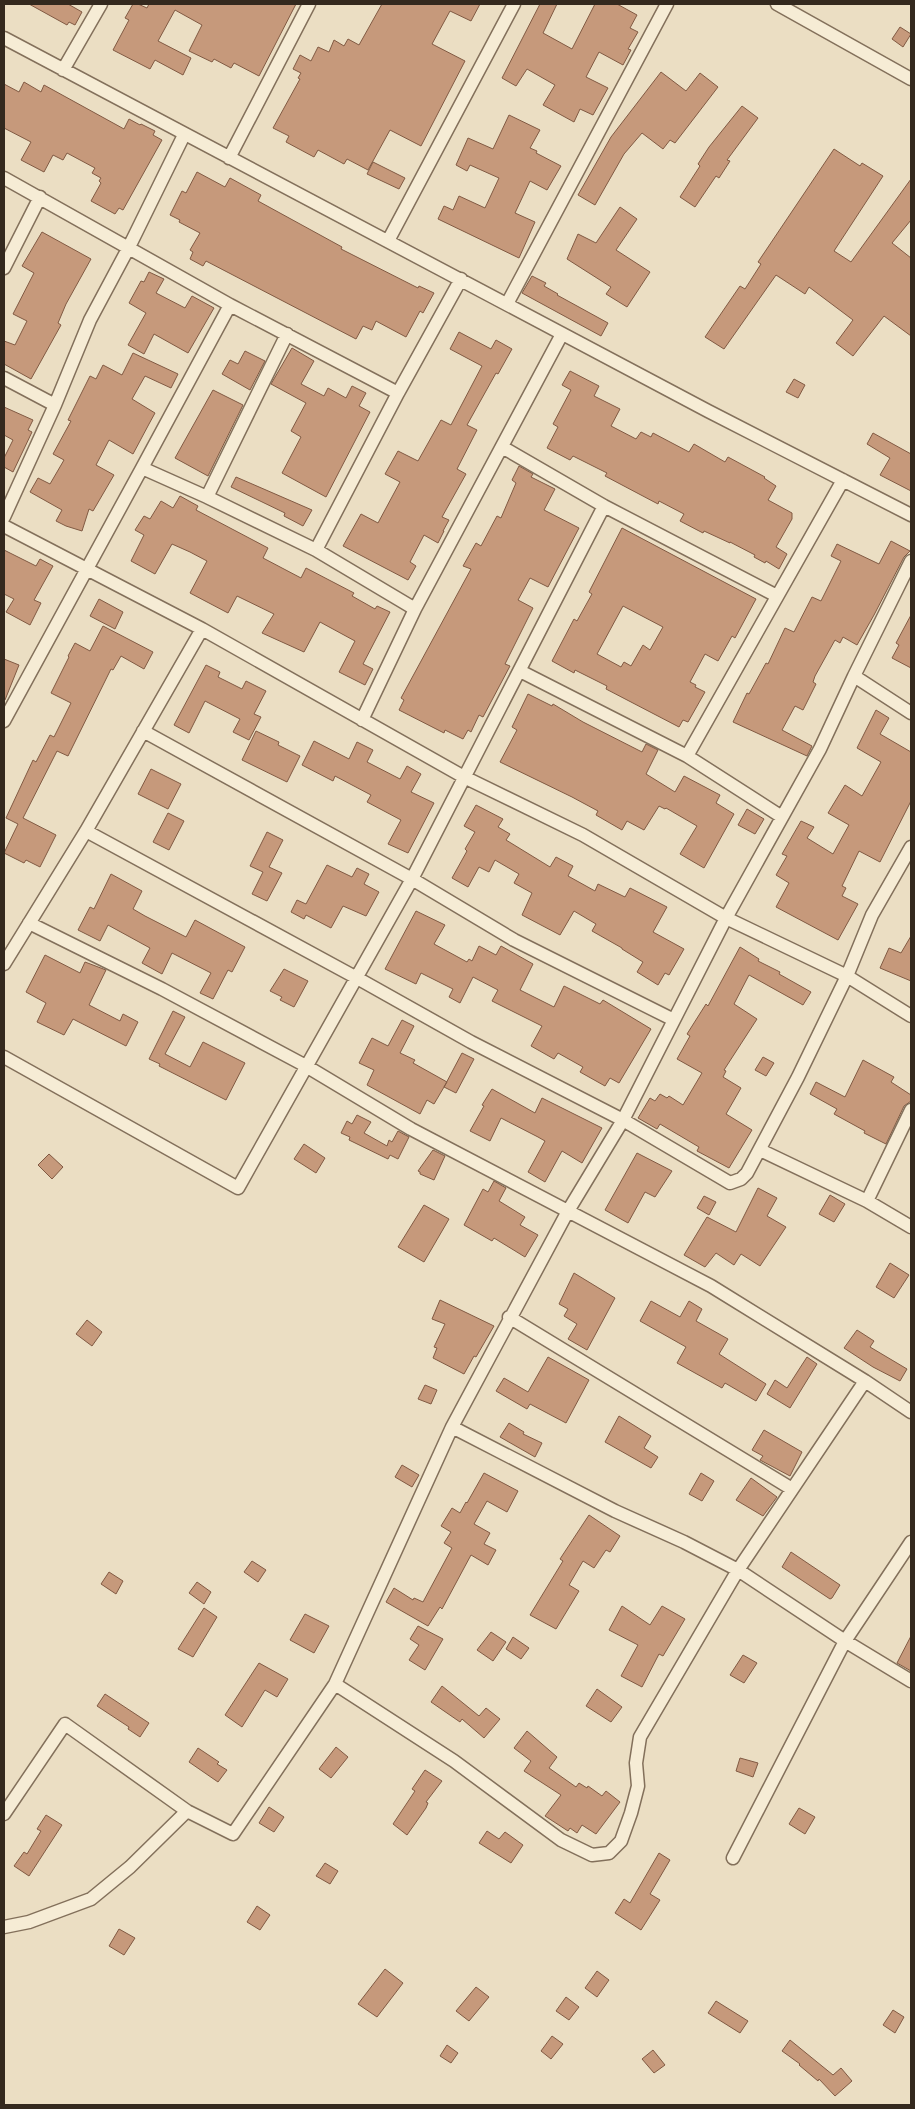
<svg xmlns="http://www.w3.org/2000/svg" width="915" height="2109" font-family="Merriweather,serif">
<rect width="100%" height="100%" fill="#ebdec3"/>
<path fill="#c6997b" stroke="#815a43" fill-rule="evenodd" d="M29,4H68L82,12L75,25L69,22L67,25Z
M133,4H138L147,8L149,4H296L259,76L234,63L231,68L214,59L212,62L189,51L202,25L175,10L158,41L191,58L183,75L155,60L150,69L113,50L129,20L125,18Z
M382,4H480L471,21L450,11L432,44L465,61L421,146L390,130L368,170L347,159L344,164L318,150L314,157L286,142L289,136L273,128L300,79L298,78L301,73L293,69L300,55L311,61L318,47L329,52L334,40L344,46L348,39L359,45Z
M540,4H557L543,33L572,49L595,4H617L637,15L630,28L638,32L628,49L631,50L623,65L599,52L586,77L608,88L593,115L580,109L574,122L543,105L555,85L527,69L516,86L502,78Z
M900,27L911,34L903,47L892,39Z
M661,72L686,91L700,73L718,87L675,143L670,140L663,149L642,133L624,154L595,205L578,195L611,137Z
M24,82L41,92L44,85L124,129L129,119L140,125L141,124L155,131L153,135L162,140L123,210L119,208L115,214L91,201L101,183L99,181L101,178L92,173L95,168L67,153L63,160L53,155L44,172L21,160L31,142L4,128V84L19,92Z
M742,106L758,118L727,160L730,161L719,178L716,176L695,207L680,197L700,166L698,164L709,147Z
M509,115L540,130L530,148L537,151L536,153L561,166L547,190L530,181L515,213L535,222L519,258L438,219L444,206L453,210L459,196L485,208L499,178L470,165L467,171L456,165L468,138L493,149Z
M834,149L860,166L862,163L883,176L834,251L851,262L911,179V220L892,243L911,258V336L884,316L853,356L836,343L853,320L809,287L805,294L776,275L724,349L705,337L740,286L745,289L761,264L758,262Z
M373,162L405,178L399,189L367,174Z
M197,172L225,187L230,178L261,195L258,201L342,247L341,249L418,288L419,286L434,293L423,313L420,311L406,337L376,321L372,330L363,326L356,339L206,261L203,266L190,259L193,252L190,250L200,233L179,222L180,220L170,215L182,191L186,193Z
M620,207L637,219L616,250L650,272L627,307L606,294L611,287L567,259L578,234L596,243Z
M42,232L91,259L66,304L58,323L61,325L31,379L4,364V341L15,345L27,321L13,314L34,273L22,266Z
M149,272L164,279L156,293L185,308L192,296L214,308L188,353L154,334L144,354L128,345L146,313L129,303L141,281L144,282Z
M532,276L546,283L544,286L558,294L557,295L608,323L601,336L522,293Z
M459,332L491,349L496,340L512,349L498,374L496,373L467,425L477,430L457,469L466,474L442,517L449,520L443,531H444L438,543L424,535L410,562L416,566L408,580L343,546L361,514L378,523L400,482L385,474L398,451L418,461L441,420L451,425L482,366L450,349Z
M292,348L314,361L301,384L324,396L328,388L346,398L352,386L366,393L359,406L370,412L326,497L282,473L301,437L291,431L306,403L271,384Z
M245,351L265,361L250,390L222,374L230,360L238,364Z
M133,353L178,374L171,388L145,376L132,399L155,413L149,424L133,454L109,440L96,465L114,475L93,511L89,509L82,531L66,526L56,521L62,510L30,492L38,478L50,484L64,460L53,454L71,421L68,420L90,376L96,379L103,365L122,375Z
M570,371L599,386L594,396L620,409L611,426L636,439L641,432L651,437L653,433L689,452L694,444L725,462L728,457L765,477L764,478L776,486L768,500L792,513V519L776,547L787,554L779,569L766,561L765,563L754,557L755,555L730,542V543L704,531L703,533L680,521L684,514L659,501L658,504L605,476L607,473L573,456L570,460L547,448L558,427L553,424L571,390L562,385Z
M794,379L805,385L798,398L786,392Z
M213,390L243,405L208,476L175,458Z
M4,407L33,420L28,430L32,432L13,472L4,467V458L13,440L4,435Z
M873,433L911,454V491L880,475L890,458L867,444Z
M519,466L533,474L531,477L555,489L544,510L579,528L548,587L530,578L518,600L533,608L505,664L510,666L483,717L479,715L471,732L468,730L463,739L445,730L444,733L399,710L404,700L401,698L471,569L463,566L476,543L481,546L497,516L501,518L516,483L512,480Z
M236,477L312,510L303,526L284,516L285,513L231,487Z
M180,496L198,506L196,510L268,548L263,558L301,578L306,568L354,593L352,596L375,609L377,606L390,612L363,664L373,669L365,685L339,672L355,641L320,622L304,652L262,633L274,614L237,596L228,613L190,593L207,561L190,552L172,544L155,574L131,561L144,535L135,530L144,516L150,519L161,501L173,508Z
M622,528L756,599L735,638L732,636L718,661L705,654L690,682L696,685L695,687L705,692L688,722L683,720L679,727L606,689L607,686L575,670L574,673L552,661L574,619L577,621L592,594L589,592ZM623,606L663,627L650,650L643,645L631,666L624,662L621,667L597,654Z
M891,541L910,551L904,557L874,615L857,645L843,637L840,643L835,640L815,676L813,682L816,684L803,710L795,706L782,730L812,746L807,756L733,722L747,693L749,694L766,663L768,664L785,628L794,632L812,597L821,601L841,561L831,556L837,544L879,564Z
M4,550L36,566L40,559L53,566L34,600L41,603L30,625L6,612L14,599L4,594Z
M99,599L123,612L115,629L90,616Z
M911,615V668L892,658L899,645L896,643Z
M103,626L153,652L144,669L121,656L113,670L111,669L68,756L57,751L23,818L56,835L40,867L26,860L24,863L4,853L18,824L6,818L33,760L36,762L50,735L54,737L71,703L51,693L69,657L68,656L75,643L90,651Z
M4,659L19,665L5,700H4Z
M206,665L220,672L218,677L242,689L246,681L266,691L254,714L261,717L249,740L233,732L240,719L205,701L189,733L174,725Z
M528,694L552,706L553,704L583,722L642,752L646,744L658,750L646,774L675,792L684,776L720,795L716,803L734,814L704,868L680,854L697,826L666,808L665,809L659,806L644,830L627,821L622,830L596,815L598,811L572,797L500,762L517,730L512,727Z
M876,710L889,718L880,734L911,752V801L880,862L859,851L842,886L846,888L842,896L858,904L838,940L776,907L789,883L776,875L787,856L782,854L801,821L814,827L807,838L833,854L849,825L828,813L845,785L862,796L881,762L857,748Z
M256,731L279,742L278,745L300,756L287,782L242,760Z
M314,741L349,759L357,742L373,750L367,762L400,779L407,766L421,774L411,792L434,803L408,853L388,844L401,820L367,802L371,795L335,776L333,781L302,765Z
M151,769L181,784L168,809L138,794Z
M476,805L503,819L498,827L510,834L506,840L550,867L556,857L573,866L568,876L595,891L598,884L625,897L630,888L667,907L653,932L684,949L669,975L665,973L658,985L637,972L643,962L622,949V948L592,931L596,924L574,911L560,935L522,915L532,893L514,883L519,874L495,860L489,872L479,867L468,887L452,878L467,851L465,849L475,832L464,826Z
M747,809L764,819L755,834L738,825Z
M168,813L184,821L169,850L153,842Z
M267,832L283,840L269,867L282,873L267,901L252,894L263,872L250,866Z
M327,865L352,877L357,868L369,874L364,884L379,892L366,916L343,906L331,928L306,915L304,919L291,912L297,900L306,904Z
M111,874L142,891L133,909L145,916L186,937L195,920L245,947L232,972L228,970L213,999L200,993L211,973L172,953L162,974L142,963L150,948L108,925L100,941L78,930L90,907L94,909Z
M416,911L445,925L434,944L467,962L469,959L472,961L479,946L496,955L501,946L533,964L520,990L554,1007L564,986L600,1004L603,1000L651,1029L619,1083L610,1078L605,1086L580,1072L583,1067L558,1053L554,1059L531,1046L542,1026L492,1001L498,990L473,977L460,1003L449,997L453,989L421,973L416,984L385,969Z
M911,936V981L880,968L889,948L901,953Z
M740,947L759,959L758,961L780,972L779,974L811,992L803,1005L749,975L734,1004L757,1019L724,1070L726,1071L723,1077L741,1088L726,1114L752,1130L729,1168L697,1151L699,1147L660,1124L657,1129L638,1118L650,1098L655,1101L660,1094L667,1098L669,1096L683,1105L702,1073L677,1059L690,1036L687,1034L706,1004L708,1006Z
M45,955L80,973L85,962L106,970L89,1005L120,1021L123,1014L138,1022L126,1046L73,1019L64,1035L37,1022L46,1003L26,992Z
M284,969L308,981L294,1007L280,1000L282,997L270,991Z
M173,1011L185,1017L165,1054L190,1067L203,1042L245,1063L226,1100L159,1066L160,1064L149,1059Z
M402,1020L414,1026L400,1053L415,1060L413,1063L447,1082L434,1104L427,1100L420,1114L367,1085L374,1070L359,1063L372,1038L388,1046Z
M462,1053L474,1059L456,1093L444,1087Z
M763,1057L774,1063L766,1076L755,1070Z
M863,1060L894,1077L891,1082L911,1095V1101L904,1106L886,1144L864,1133L865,1131L834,1114L837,1109L810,1094L816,1082L845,1097Z
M492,1089L535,1113L542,1098L602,1128L582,1163L562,1151L545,1182L528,1172L545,1141L538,1137L501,1118L490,1141L470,1131L484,1106L482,1105Z
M357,1115L371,1122L364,1133L387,1146L389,1140L392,1142L398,1131L409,1137L398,1159L390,1155L388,1159L349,1140L350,1137L341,1133L347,1121L352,1124Z
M304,1144L325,1158L316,1173L294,1159Z
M433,1150L445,1156L434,1180L420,1174V1172L418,1171Z
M637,1153L672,1171L655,1197L645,1192L628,1223L605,1210Z
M49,1154L63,1167L52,1179L38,1165Z
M494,1181L506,1188L499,1201L525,1217L520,1225L538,1235L525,1257L494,1238L492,1241L464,1225L483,1189L488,1192Z
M758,1188L777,1198L767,1216L786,1227L760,1266L741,1254L734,1265L716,1253L705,1267L684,1255L707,1217L736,1232Z
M830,1195L845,1204L834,1222L819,1214Z
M704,1196L716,1202L709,1215L697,1208Z
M424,1205L449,1219L424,1262L398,1247Z
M890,1263L909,1275L894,1298L876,1287Z
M574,1273L615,1298L587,1350L568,1339L577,1324L564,1316L568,1309L559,1304Z
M440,1300L494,1326L476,1357L474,1356L464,1374L433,1358L437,1348L434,1347L445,1324L432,1319Z
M651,1301L680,1317L689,1301L702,1309L696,1321L728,1339L719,1354L766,1384L756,1401L725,1383L722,1388L677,1363L686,1347L640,1321Z
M87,1320L102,1332L92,1346L76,1334Z
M857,1330L874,1341L870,1347L907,1369L900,1381L873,1367L844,1348Z
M548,1357L589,1380L566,1423L530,1404L527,1409L496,1391L504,1378L528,1392Z
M807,1357L817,1364L790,1408L767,1394L775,1380L787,1388Z
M425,1385L437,1390L431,1404L418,1399Z
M619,1416L651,1436L644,1448L658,1457L651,1468L605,1442Z
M509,1423L524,1432L523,1434L542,1443L535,1457L500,1437Z
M764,1430L802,1452L790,1476L760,1460L763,1456L752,1450Z
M402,1465L419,1475L412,1487L395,1477Z
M484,1473L518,1491L507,1512L487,1501L474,1524L490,1533L484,1544L496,1550L488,1565L471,1555L442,1609L440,1607L428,1626L386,1602L394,1588L413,1600L414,1598L423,1602L452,1548L444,1543L451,1532L441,1526L452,1508L460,1513L466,1502L467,1503Z
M701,1473L714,1481L702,1501L689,1494Z
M751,1478L777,1497L763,1516L736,1500Z
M589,1515L620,1536L610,1552L606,1550L594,1568L583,1561L569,1585L579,1591L556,1629L530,1615L563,1561L560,1559Z
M791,1552L840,1585L832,1598L830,1599L782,1567Z
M252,1561L266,1570L258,1582L244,1572Z
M109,1572L123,1581L116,1594L101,1584Z
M197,1582L211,1592L204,1604L189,1593Z
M622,1606L650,1625L662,1606L685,1619L663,1656L659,1654L642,1687L621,1676L638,1645L609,1630Z
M204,1608L217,1617L193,1657L178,1649Z
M305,1614L329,1626L314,1653L290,1640Z
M418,1626L443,1639L425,1670L409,1660L419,1645L410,1639Z
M491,1632L506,1642L493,1661L477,1650Z
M911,1636V1671L897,1663Z
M513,1637L529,1648L521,1659L506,1649Z
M743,1655L757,1663L744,1683L730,1675Z
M259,1663L288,1679L277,1697L265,1690L242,1727L225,1715Z
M442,1686L479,1716L486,1708L500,1719L484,1738L462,1719L460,1722L431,1702Z
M597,1689L622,1707L611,1722L586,1706Z
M105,1694L149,1723L140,1737L128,1729L129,1727L97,1706Z
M527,1731L557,1757L549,1768L576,1787L579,1783L587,1788L588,1786L602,1796L606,1791L620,1802L596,1834L582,1825L577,1833L570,1828L568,1831L545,1816L561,1795L524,1771L531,1761L514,1748Z
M336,1747L348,1757L331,1778L319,1769Z
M198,1748L219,1762L217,1764L227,1770L218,1782L189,1762Z
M740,1758L758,1763L753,1777L736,1771Z
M425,1770L442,1781L426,1802L428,1803L426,1808L407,1835L393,1824L415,1791L412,1789Z
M269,1807L284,1817L274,1832L259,1823Z
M799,1808L815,1817L805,1834L789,1824Z
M46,1815L62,1825L29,1876L14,1866L24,1852L27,1854L41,1831L37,1829Z
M487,1831L499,1839L505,1832L523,1845L511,1863L479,1843Z
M659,1853L670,1860L650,1894L660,1900L641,1930L615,1913L624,1899L630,1903Z
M325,1863L338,1871L330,1884L316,1876Z
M257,1906L270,1915L260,1930L247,1922Z
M119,1929L135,1938L124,1955L109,1946Z
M385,1969L403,1983L377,2017L358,2004Z
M597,1971L609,1980L597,1997L585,1988Z
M476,1987L489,1997L469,2021L456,2011Z
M566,1997L579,2007L569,2020L556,2011Z
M716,2001L748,2021L740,2033L708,2013Z
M893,2010L904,2017L895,2033L883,2025Z
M552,2036L563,2044L551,2059L541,2051Z
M790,2040L833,2075L841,2068L852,2081L835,2096L819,2079L818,2081L799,2065L800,2064L782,2051Z
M447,2045L458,2053L451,2063L440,2056Z
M653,2050L665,2065L654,2073L642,2059Z"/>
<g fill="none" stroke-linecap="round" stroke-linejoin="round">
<g stroke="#83705b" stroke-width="15">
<path id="street" d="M777,4L911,79
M4,38L708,411L911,515
M63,70L101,4
M229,158L309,4
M4,178L230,305L398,393
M388,241L514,4
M4,268L40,197
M507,304L667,4
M4,378L55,405
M502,447L604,506L777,596
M142,468L230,305
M207,497L287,334
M4,517L55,405L90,320L129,247L184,135
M4,526L202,629L464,777L583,835L726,918L847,976L911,1016
M316,550L398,393L461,279
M520,671L687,756L782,817
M854,676L911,713
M362,720L415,609L562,334
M4,721L142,468L207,497L316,550L415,609
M143,731L412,879L514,940L674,1020
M687,756L843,480
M86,831L357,978L471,1042L623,1120L730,1183L741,1179L747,1173L798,1077L847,976L872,915L911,847
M29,923L162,989L306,1066L411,1129L711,1286L865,1381L911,1412
M4,964L86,831L202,629
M4,1057L238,1188L412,879L604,506
M760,1150L867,1201L911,1227
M867,1201L911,1110
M509,1317L792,1489
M452,1427L615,1511L684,1542L738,1570L845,1641L911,1681
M335,1684L454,1761L561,1840L592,1855L609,1853L621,1841L631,1813L638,1786L636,1763L640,1737L738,1570L865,1381
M4,1814L65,1724L187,1811
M733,1858L845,1641L911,1542
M4,1927L29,1922L91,1899L130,1867L187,1811L233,1834L335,1684L452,1427L568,1211L623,1120L726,918L820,749L854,676L911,561"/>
</g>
<use href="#street" stroke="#f6ecd5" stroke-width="12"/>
</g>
<rect width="915" height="2109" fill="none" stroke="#34291e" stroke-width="10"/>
</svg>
